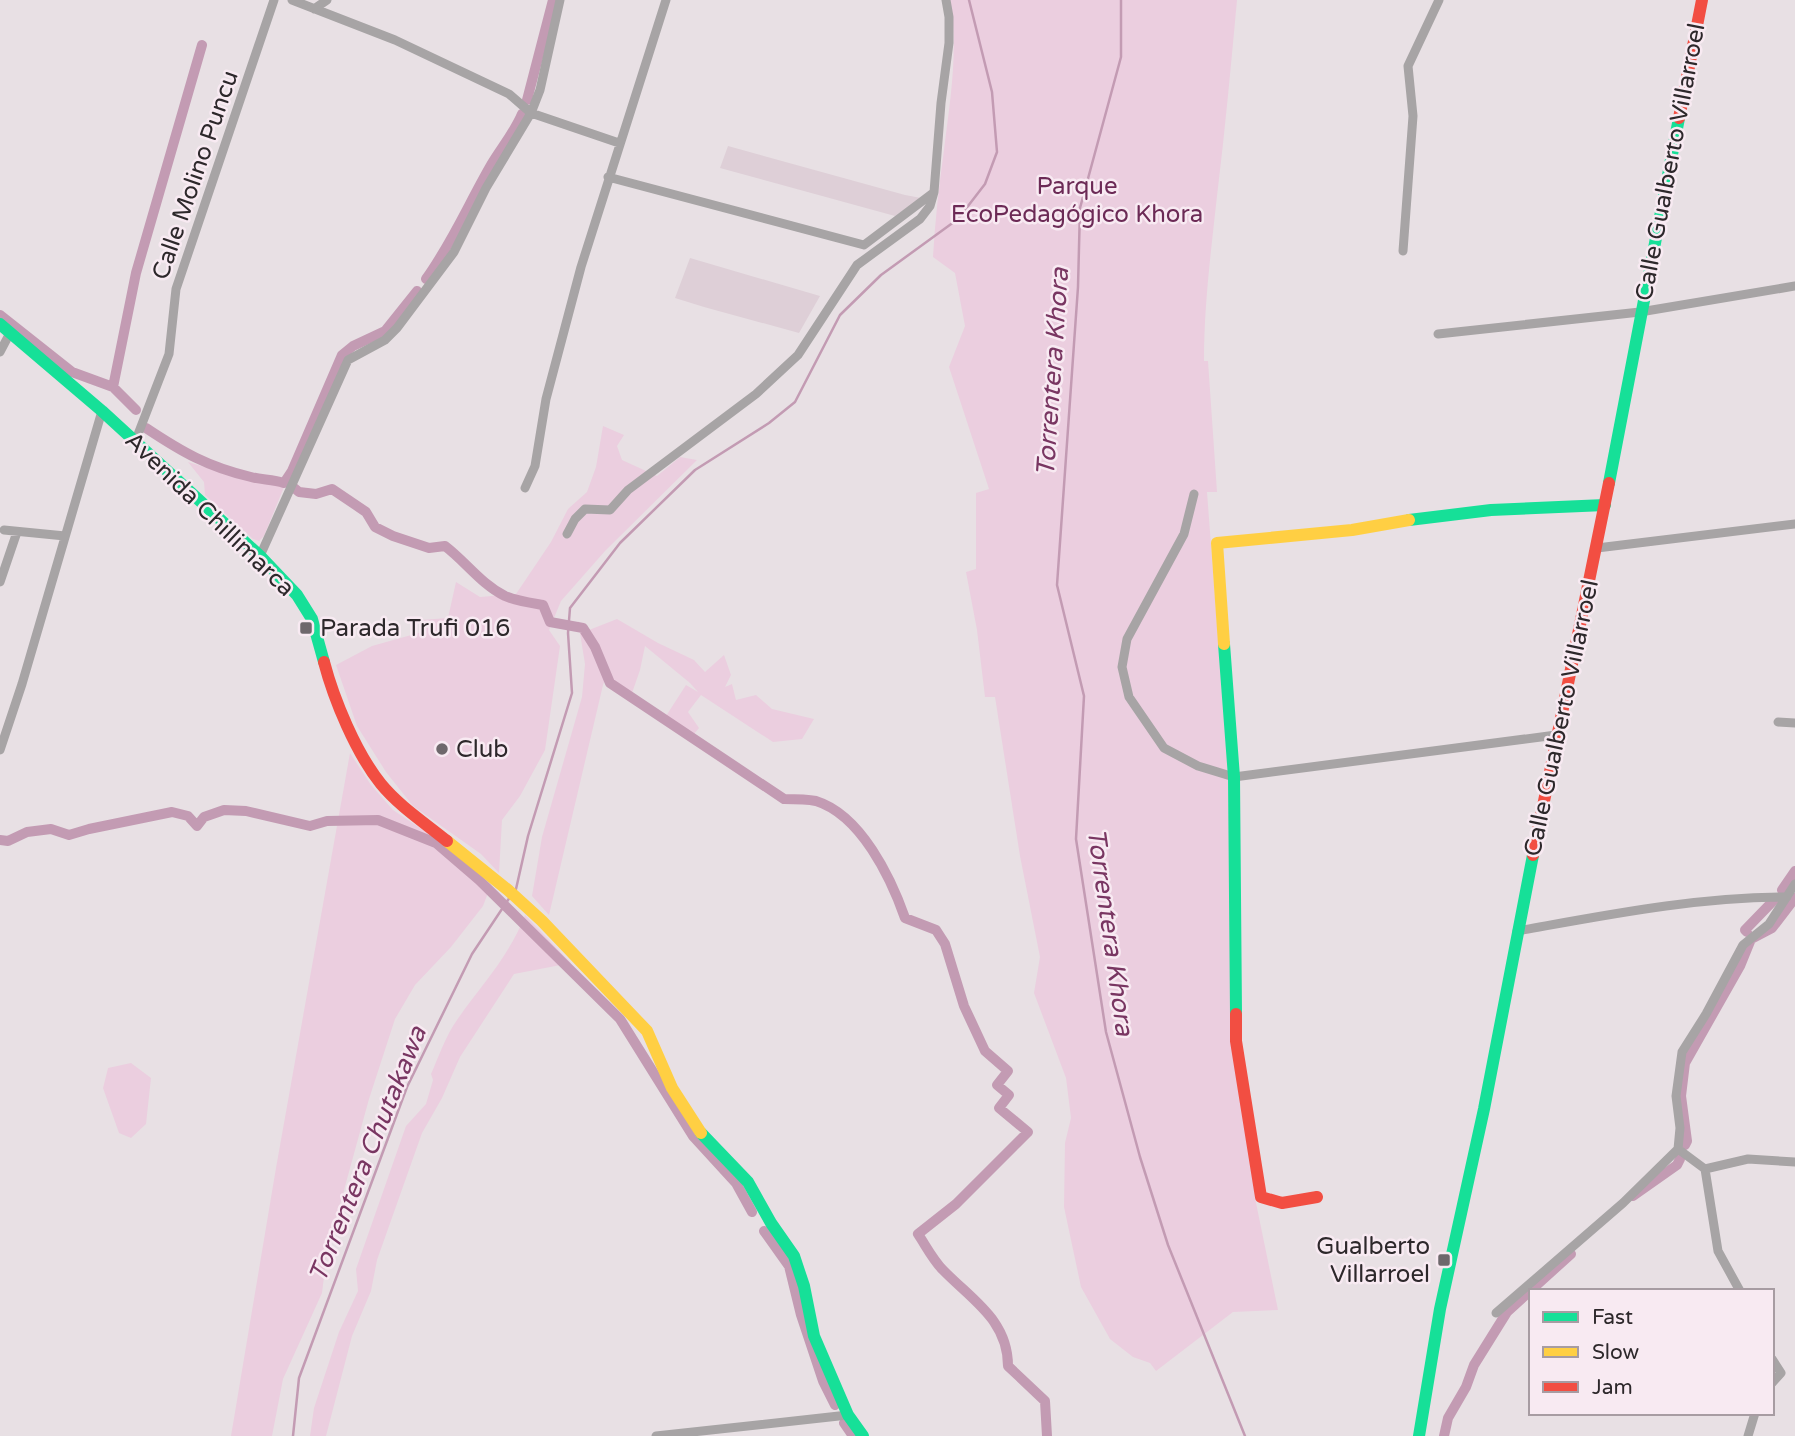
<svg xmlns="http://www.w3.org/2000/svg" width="1795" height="1436" font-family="'Varela Round',sans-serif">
<rect width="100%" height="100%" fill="#e8e0e4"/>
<path fill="#decfd7" d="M728,146L905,195L921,198L895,216L720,168Z
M690,258L820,296L799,333L704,307L675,298Z"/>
<path fill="#ebcedf" d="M950,0H1237C1231,65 1225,131 1217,196C1211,251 1204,305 1204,361H1208L1217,492H1207L1228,772L1234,1042L1255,1198L1278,1310L1233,1312L1156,1371L1150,1363L1133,1357L1110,1339L1081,1287L1064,1207L1065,1143L1071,1118L1066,1078L1034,993L1040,957L1020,856L995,697H985L977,630L966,572L976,569V493L989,489L949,367L965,326L955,273L933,257C935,221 939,186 944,150C950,101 959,49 950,0Z
M603,426L624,435L617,446L622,460L657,476L680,457L697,460L605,551L561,601L549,630L560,646L545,750L520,796L502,820L499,873L481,854L413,806L386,772L357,726L336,665L372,646L422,632L421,620L448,618L456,582L480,597L516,594L551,542L568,509L587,492L596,467Z
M188,462L255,482H273L284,487L264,536L259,541L253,539L205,495L204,482Z
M617,619L658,643L694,660L705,672L724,655L731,675L725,687L732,684L736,700L756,695L772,709L814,719L802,739L773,742L701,695L688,712L699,728L694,734L666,716L686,685L698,692L690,683L645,646L640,670L632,693L611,679L608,672L603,685L549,915L532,896L542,837L582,697L585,664L578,621L589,630Z
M350,753L371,785L393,810L438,840L491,885L483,906L451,947L415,985L395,1019L369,1099L327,1252L322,1293L283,1379L272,1436H231L276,1168Z
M525,915L571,963L514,974L460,1057L442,1098L422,1133L377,1260L371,1291L352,1336L326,1436H310L314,1408L339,1332L358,1291L356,1269L406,1126L426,1104L433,1080L431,1074C439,1056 446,1035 457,1020C482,984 509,957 525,915Z
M131,1063L151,1078L146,1124L131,1138L119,1133L103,1088L108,1068Z"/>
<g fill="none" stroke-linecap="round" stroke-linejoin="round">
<path stroke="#c39bb3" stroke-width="2.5" d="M1121,0V57L1080,208L1078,287L1057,585L1084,696L1076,839L1106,1032L1140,1157L1168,1245L1245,1436
M516,889L528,836L572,693L568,633L570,608L620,543L695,470L769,423L795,402L840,315L881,275L958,219L985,184L997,152L992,92L969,0
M293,1436L299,1378L407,1087L472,954L510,897"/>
<path stroke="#c39bb3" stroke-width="10" d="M527,100L553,0
M426,279C452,243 469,203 491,165C501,148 514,133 522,114
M0,315L72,372L113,387L136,410
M113,387L136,273L202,45
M146,428C182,452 208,467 251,477C262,480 273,479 284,483L292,471L342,355L353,346L385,331L417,291
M293,487L299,492L316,494L332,489L366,512L375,527L393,536L429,548L445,546C466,562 481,584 505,596C516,601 531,603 543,605L550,622L583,628L595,647L610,683L784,799C794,799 806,799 816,801C861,815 891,878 905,918L936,930L945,944L964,1006L985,1051L1008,1071L997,1085L1009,1095L999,1108L1028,1132L956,1204L918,1234C926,1246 933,1260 943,1270C972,1300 1008,1320 1008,1366L1045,1401L1047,1436
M0,840L8,841L27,832L51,829L69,835L89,829L172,812L188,816L197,826L204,817L224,810L246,811L310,826L327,821L378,820L436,843L479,880L620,1019L693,1136L736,1183L752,1212
M1782,890L1795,871
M1747,932L1745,930L1776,898
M1685,1145L1687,1141L1681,1096L1685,1063L1740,966L1751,939L1772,928L1795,898
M1633,1196L1677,1165L1680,1159
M764,1231L789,1266L801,1315L823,1381L835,1405
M844,1423L853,1436
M1444,1436L1448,1418L1466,1387L1474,1365L1507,1312L1571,1254"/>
<path stroke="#a7a4a5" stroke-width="9" d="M292,0L395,40L509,94L531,113L619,143
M314,9L327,0
M608,177L864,245L933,193
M1403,251L1413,116L1408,66L1439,0
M1438,334L1640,312L1795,286
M0,352L10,333
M135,442L169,354L176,289L274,0
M525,488L535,466L546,399L581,267L666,0
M1194,494L1184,534L1127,639L1122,667L1129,697L1164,748L1198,766L1234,777L1556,735
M4,530L65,536
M567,534L575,519L585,509L610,510L628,490L756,394L798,355L857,265L920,219L930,206L934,192L941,103L949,43V17L946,0
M1597,548L1795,524
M260,556L348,360L385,340L397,328L454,252L486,188L531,113L540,90L560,0
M0,582L17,532
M1778,722L1795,723
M0,750L22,684L102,411
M1517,931C1607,915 1696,897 1787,897
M1678,1149L1705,1169L1718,1251L1740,1291
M1705,1169L1748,1159L1795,1162
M1496,1313L1623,1203L1678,1149L1680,1128L1676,1096L1682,1052L1706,1014L1743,945L1769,924L1795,884
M1772,1359L1781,1373L1772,1383
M656,1436L848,1415
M1748,1436L1755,1413"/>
<path stroke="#16e098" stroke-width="12" d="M0,324L102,411L260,556L297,595L312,619L324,662
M1609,483L1679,118
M1409,520L1491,510L1605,505
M1224,644L1234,777L1236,1014
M701,1133L748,1182L771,1223L794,1256L804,1286L814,1336L848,1415L863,1436
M1419,1436L1440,1309L1484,1109L1533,855"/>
<path stroke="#ffcf43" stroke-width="12" d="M1224,644L1217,543L1352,530L1409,520
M447,841L508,890L542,921L647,1031L672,1088L701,1133"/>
<path stroke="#f24e42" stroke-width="12" d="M1679,118L1702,0
M324,662C334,700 356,753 381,784C399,806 425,823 447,841
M1533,855L1609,483
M1236,1014V1041L1261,1197L1282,1203L1317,1197"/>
</g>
<g fill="#6e686c" stroke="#f8eaf2" stroke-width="2.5">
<rect x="299" y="621" width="14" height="14" rx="3.5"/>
<circle cx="442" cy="749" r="7"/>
<rect x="1437" y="1253" width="14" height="14" rx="3.5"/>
</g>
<g text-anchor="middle" stroke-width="5" stroke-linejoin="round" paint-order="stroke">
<g font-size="24" fill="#2d282b" stroke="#f8eaf2">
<text transform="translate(1670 162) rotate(-79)" y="8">Calle Gualberto Villarroel</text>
<text transform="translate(195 175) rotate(-71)" y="8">Calle Molino Puncu</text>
<text transform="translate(210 514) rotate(44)" y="8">Avenida Chillimarca</text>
<text transform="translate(1561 718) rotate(-78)" y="8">Calle Gualberto Villarroel</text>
</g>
<g font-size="24" fill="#6c2a56" stroke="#f8eaf2">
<text x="1077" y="194">Parque<tspan x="1077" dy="28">EcoPedagógico Khora</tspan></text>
</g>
<g font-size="24" fill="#2d282b" stroke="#f8eaf2" text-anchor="start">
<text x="320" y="636">Parada Trufi 016</text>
<text x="456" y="757">Club</text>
<text x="1430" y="1254" text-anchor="end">Gualberto<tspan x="1430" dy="28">Villarroel</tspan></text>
</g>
<g font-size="26" font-style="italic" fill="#793662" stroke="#f8eaf2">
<text transform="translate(1052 372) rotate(-86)" y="9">Torrentera Khora</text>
<text transform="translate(1111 932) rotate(82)" y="9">Torrentera Khora</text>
<text transform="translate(367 1154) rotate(-68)" y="9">Torrentera Chutakawa</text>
</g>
</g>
<rect x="1529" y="1289" width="245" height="126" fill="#f8eaf2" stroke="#a79ca2" stroke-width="2"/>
<rect x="1543" y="1312" width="35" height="10" fill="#16e098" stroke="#a79ca2" stroke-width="2"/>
<text x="1592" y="1324" font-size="21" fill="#2d282b">Fast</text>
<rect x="1543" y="1347" width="35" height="10" fill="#ffcf43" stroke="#a79ca2" stroke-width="2"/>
<text x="1592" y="1359" font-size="21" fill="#2d282b">Slow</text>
<rect x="1543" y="1382" width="35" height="10" fill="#f24e42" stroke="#a79ca2" stroke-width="2"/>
<text x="1592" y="1394" font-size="21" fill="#2d282b">Jam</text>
</svg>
